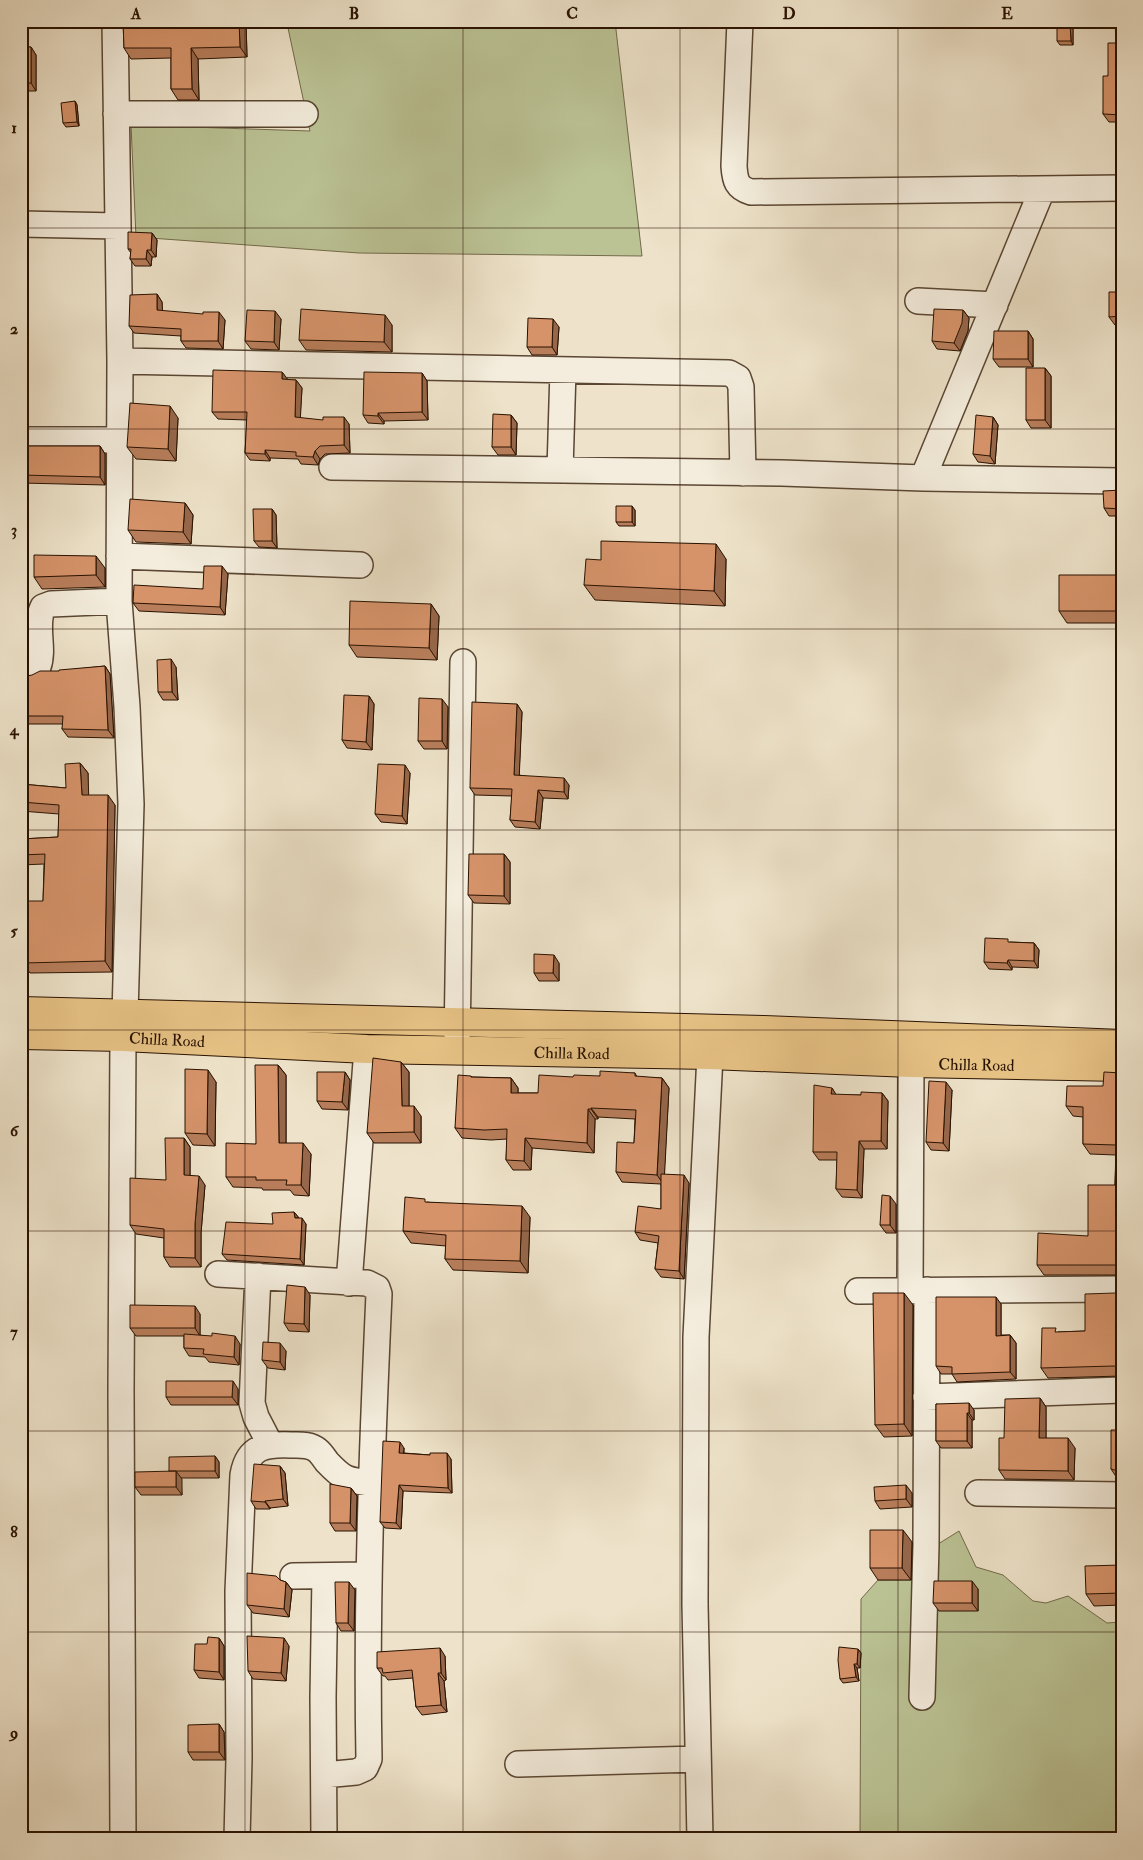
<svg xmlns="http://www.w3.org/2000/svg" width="1143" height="1860" font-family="'IM FELL Double Pica',serif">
<rect width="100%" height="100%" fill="#eee3ca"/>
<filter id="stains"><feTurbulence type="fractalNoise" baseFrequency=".004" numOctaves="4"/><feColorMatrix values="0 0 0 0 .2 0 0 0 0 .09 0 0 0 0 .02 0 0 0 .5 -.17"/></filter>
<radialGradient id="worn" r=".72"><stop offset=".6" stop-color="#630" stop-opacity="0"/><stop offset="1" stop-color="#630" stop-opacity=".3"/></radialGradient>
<path fill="#bbc395" stroke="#726a4a" d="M288,21H615L642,256L359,253L136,237L131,125L310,131L288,28Z
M959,1531L976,1567L1003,1575L1033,1601L1046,1603L1068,1596L1107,1623L1122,1622V1839H860L861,1599L878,1580H918L919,1556Z"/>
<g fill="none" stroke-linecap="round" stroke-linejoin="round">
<g stroke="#5a4632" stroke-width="28">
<path id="minor" d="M115,21L120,361L119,601L127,707L131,804L125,1014L123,1037L121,1391L123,1839
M740,21L734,166C735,181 737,188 751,192L1122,188
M116,114H305
M21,224L118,226
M918,301L995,305
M120,361L729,373L738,378L741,387L743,473
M21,440H119
M332,467L782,473L923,478L1122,481
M560,470L563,370
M923,478L1042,190
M119,556L360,565
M21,671L32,670L38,667C45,648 34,625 43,607L51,604L119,601
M457,1043L463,662
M218,1274L367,1283L377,1288L379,1294C372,1449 366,1604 369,1759L365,1768L356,1772L324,1775
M258,1276L252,1403L256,1417L270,1444
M349,1283L367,1049
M910,1290L911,1063
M858,1291L1122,1289
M926,1397L1122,1390
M978,1493L1122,1495
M293,1576L368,1575
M922,1697L926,1545L927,1290
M518,1764L697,1759
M237,1839L239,1759L238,1591L243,1475C248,1446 266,1444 291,1445C300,1445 310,1444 317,1450C321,1453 324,1458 327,1462C344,1480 347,1480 370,1483
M324,1839L323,1697L325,1576
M700,1839L695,1604L696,1337L710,1055"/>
</g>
<g stroke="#281100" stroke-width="30">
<g id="major">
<path d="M21,1011L764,1030L1122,1044"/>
<path id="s1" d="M21,1035L123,1037L367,1049L710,1055L911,1063L1122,1067"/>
</g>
</g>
<use href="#minor" stroke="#f4eddd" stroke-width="25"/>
<use href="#major" stroke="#e7c285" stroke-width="28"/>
</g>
<path fill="#b87e5b" stroke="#281100" d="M123,21H246L247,57L198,59L199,100H178L171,89V58L131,59L124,48Z
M1122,21V122H1109L1103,114L1108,76Z
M1073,27V45H1060L1057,41Z
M21,47H31L36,55V91H21Z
M75,101L77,105L79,126L66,127L63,123Z
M152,233L157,240L156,257H152L151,266H135L130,259L131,253L128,249Z
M1122,292V325H1115L1109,317Z
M157,294L162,302V311L225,320L223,349L186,348L181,341V336L134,333L129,326Z
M963,310L969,318L968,331L960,351L937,349L932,341Z
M281,319L279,350L251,349L245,341Z
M392,325V352L306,350L299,340Z
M559,327L557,355H532L527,347Z
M1028,331L1033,339V367H999L993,359Z
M1045,368L1051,376V428H1031L1026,420Z
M282,372L288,380H296L302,388L300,418L349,424L350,453L325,454L320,459L318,465L301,464L298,459L270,458V461L250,460L245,453L247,420L218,419L212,412Z
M422,373L427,381L428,420L384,421V424L368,423L363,415Z
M511,415L517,423L516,455H498L492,447Z
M993,417L998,425L995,464L978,462L973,454Z
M178,418L176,461L136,459L127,447Z
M21,446H100L105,454V485L21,483Z
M1122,490V516H1109L1104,508Z
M185,503L193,515L191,544L136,542L128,530Z
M272,509L276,515L277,548L259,547L254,541Z
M635,510V526H619L616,522Z
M726,559L725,606L595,600L584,585L601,560Z
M105,568V587L42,589L34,577Z
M228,574L225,615L139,611L133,603L203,589Z
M1122,575V623H1067L1059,611Z
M431,604L439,616L437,660L357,657L349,645Z
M105,666L110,674L114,738L68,737L62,729L63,724H27L21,716L59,671Z
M176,667L178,700H163L158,692Z
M369,696L374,704L372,750L347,748L342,740Z
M517,704L522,712L519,775L569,785L568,799L543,798L540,829L515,827L510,820L512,796L475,795L470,788Z
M448,707L447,749H424L418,741Z
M80,763L88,773V795L115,805L112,972L30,973L23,963L43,901L44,864L21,865V839L58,837L59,814L21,811V784L66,788Z
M410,773L407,824L381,822L375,814Z
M504,854L510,862V904L474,903L468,895Z
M1010,942L1034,943L1039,950L1038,968L1012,967V970L989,969L984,962Z
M559,963V981H539L534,973Z
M401,1062L409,1072V1106L421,1116V1143H374L367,1133Z
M278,1065L286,1075V1143L311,1154L309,1196L294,1195L290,1190H263L262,1188L233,1187L226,1177L256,1144Z
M345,1072L350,1080L348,1110L322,1109L317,1101Z
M635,1073L637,1077L662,1078L669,1088L664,1175L689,1183L684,1279L661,1277L655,1269L658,1243L640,1240L635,1232L661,1209V1184L622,1182L616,1172L634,1143L635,1119L598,1117V1119H595L594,1153L532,1148L531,1170H513L506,1160L507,1139L491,1140L462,1138L455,1128L471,1076L472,1077L511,1078L518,1088V1093H538L600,1076Z
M1122,1073V1275H1044L1037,1265L1088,1236L1115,1185L1116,1155L1090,1154L1083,1144V1117L1073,1116L1066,1106L1103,1086Z
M216,1082L215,1146L193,1145L185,1133Z
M832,1088L836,1095H861L882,1093L888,1101L887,1149H864L862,1198L842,1197L836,1189L837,1160H819L813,1152Z
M952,1090L949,1151L931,1150L926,1142Z
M184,1138L190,1147V1175L205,1185L201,1233V1267H170L164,1257V1238L136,1234L130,1225L166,1180Z
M427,1202L530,1217L528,1273L453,1270L445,1259L446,1246L411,1243L403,1231Z
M896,1204V1233H886L880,1225Z
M294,1212L299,1218L306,1224L304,1265L227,1260L222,1254Z
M1122,1292V1376L1048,1378L1041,1368L1058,1332L1085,1331L1115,1293Z
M310,1295L309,1332L289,1331L284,1323Z
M1001,1304V1335H1010L1016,1343V1379L957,1382L952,1374H941L936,1366Z
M913,1305L912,1436L884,1437L875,1425Z
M200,1314V1335L240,1344L239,1365L209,1362L205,1357L189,1356L184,1348V1336H136L130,1328Z
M286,1351L285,1370L268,1368L262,1360Z
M238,1389V1405H171L166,1397Z
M1040,1398L1046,1407V1438L1075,1448L1074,1480L1005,1479L999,1470L1004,1438Z
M936,1404L974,1410V1420H972V1448H941L936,1441Z
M1122,1430V1481H1119L1111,1469Z
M404,1448V1453L430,1455L451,1459L452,1493L403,1491L401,1529L385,1528L380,1522Z
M215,1456L219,1462V1478H181L182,1495H141L135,1487L169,1471Z
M280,1466L285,1473L288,1506L270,1508V1509H256L251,1501Z
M351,1488L357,1496L356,1531H335L330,1523Z
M912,1493V1507L880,1509L875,1501Z
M912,1542L911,1580H878L870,1568Z
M1122,1565V1605L1094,1606L1086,1594Z
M280,1580L286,1582L292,1590L289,1617L253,1613L247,1605Z
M978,1589V1611H939L933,1603Z
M355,1590L354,1631H341L336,1623Z
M219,1638L224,1646V1680L199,1678L194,1670Z
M289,1646L286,1681L253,1679L248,1671Z
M858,1649L861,1653L860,1668H857L859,1681L843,1683L840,1679Z
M445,1656L446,1680L444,1681L447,1712L422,1715L416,1707L413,1678L388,1680L385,1676H383L377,1668Z
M219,1724L224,1732L225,1760H193L188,1752Z"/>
<path fill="#96674a" stroke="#281100" d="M239,21H246L247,57L240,47Z
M1070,23L1073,27V45L1071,41Z
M31,47L36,55V91L31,83Z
M191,48L198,59L199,100L192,89Z
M75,101L77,105L79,126L77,122Z
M152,233L157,240L156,257L151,250Z
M147,250L152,257L151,266L146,259Z
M157,294L162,302L163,318L157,310Z
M963,310L969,318L968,331L960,351L954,343Z
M275,311L281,319L279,350L274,342Z
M219,312L225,320L223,349L218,341Z
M385,315L392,325V352L384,342Z
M553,319L559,327L557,355L552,347Z
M1028,331L1033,339V367L1028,359Z
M1045,368L1051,376V428L1045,420Z
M282,372L288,380L282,379Z
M422,373L427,381L428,420L422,412Z
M296,380L302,388L300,425L295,417Z
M170,406L178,418L176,461L168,449Z
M378,413L384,421V424L378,416Z
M511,415L517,423L516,455L511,447Z
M344,417L349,424L350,453L344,445Z
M993,417L998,425L995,464L990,456Z
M100,446L105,454V485L100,477Z
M265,450L270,458V461L265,454Z
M315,451L320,459L318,465L313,457Z
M185,503L193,515L191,544L183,532Z
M632,506L635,510V526L632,522Z
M272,509L276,515L277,548L272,541Z
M716,544L726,559L725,606L714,591Z
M96,556L105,568V587L96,575Z
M222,566L228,574L225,615L220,607Z
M431,604L439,616L437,660L429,648Z
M171,659L176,667L178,700L172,692Z
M105,666L110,674L114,738L108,730Z
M369,696L374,704L372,750L366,742Z
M442,699L448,707L447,749L442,741Z
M517,704L522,712L519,782L514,775Z
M80,763L88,773L89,805L82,795Z
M405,765L410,773L407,824L402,816Z
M564,778L569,785L568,799L564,792Z
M538,790L543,798L540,829L535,822Z
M108,795L115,805L112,972L105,961Z
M504,854L510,862V904L504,896Z
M1034,943L1039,950L1038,968L1034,961Z
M554,955L559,963V981L553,973Z
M1008,960L1012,967V970L1007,963Z
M401,1062L409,1072V1116L402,1106Z
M278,1065L286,1075V1153L279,1143Z
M208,1070L216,1082L215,1146L207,1134Z
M345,1072L350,1080L348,1110L342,1102Z
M511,1078L518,1088V1102L511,1093Z
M662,1078L669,1088L664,1185L657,1175Z
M946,1082L952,1090L949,1151L943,1143Z
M832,1088L837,1096L831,1094Z
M882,1093L888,1101L887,1149L881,1141Z
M414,1106L421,1116V1143L414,1132Z
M591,1108L598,1117V1119L591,1109Z
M588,1109L595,1119L594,1153L587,1143Z
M184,1138L190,1147V1184L184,1175Z
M525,1138L532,1148L531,1170L524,1161Z
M859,1141L864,1149L862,1198L857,1190Z
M303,1143L311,1154L309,1196L301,1185Z
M684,1175L689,1183L684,1279L679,1271Z
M199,1176L205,1185L201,1233V1267L195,1258V1224Z
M890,1196L896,1204V1233L890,1225Z
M522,1206L530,1217L528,1273L520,1261Z
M294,1212L299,1218H295Z
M302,1218L306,1224L304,1265L300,1259Z
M305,1287L310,1295L309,1332L304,1324Z
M904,1293L913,1305L912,1436L904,1424Z
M996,1297L1001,1304V1343L996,1336Z
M195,1306L200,1314V1336L195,1328Z
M1010,1335L1016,1343V1379L1010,1372Z
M235,1336L240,1344L239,1365L234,1357Z
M280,1343L286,1351L285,1370L280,1362Z
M233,1381L238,1389V1405L232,1397Z
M1040,1398L1046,1407V1447L1039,1438Z
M969,1403L974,1410V1420L969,1413Z
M967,1413L972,1420V1448L967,1441Z
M1068,1438L1075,1448L1074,1480L1068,1471Z
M400,1442L404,1448L403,1459L399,1453Z
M447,1453L451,1459L452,1493L448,1488Z
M215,1456L219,1462V1478L215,1471Z
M280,1466L285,1473L288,1506L283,1499Z
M176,1471L182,1479V1495L176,1487Z
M399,1485L403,1491L401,1529L396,1523Z
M906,1485L912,1493V1507L906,1499Z
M351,1488L357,1496L356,1531L350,1523Z
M265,1501L270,1508V1509L265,1502Z
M903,1530L912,1542L911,1580L902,1568Z
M972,1581L978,1589V1611L972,1603Z
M286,1582L292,1590L289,1617L284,1609Z
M349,1582L355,1590L354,1631L348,1623Z
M219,1638L224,1646V1680L219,1672Z
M284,1638L289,1646L286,1681L281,1673Z
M440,1648L445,1656L446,1680L441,1673Z
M858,1649L861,1653L860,1668L857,1664Z
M854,1664L857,1668L859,1681L856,1677Z
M438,1673L444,1681L447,1712L441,1705Z
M219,1724L224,1732L225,1760L219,1752Z"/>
<path fill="#d6936a" stroke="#281100" d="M123,21H239L240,47L191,48L192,89H171V48H124Z
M1115,21H1122V115L1103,114V76H1108V43H1116Z
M1070,23L1071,41H1057V24Z
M21,47H31V83H21Z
M75,101L77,122L63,123L61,103Z
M128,232L152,233L151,250H147L146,259H130L131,249H128Z
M1109,292H1122V316L1109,317Z
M157,294V310L203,314V312H219L218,341H181V329L129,326L130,295Z
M301,309L385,315L384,342L299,340Z
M934,309L963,310L962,323L954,343L932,341Z
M247,310L275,311L274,342L245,341Z
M528,318L553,319L552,347H527Z
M994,331H1028V359H993Z
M1026,368H1045V420H1026Z
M213,370L282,372V379L296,380L295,417L323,420V417H344V445L320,446L315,451L313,457L296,456V452L265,450V454L245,453L247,412H212Z
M364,372L422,373V412L378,413V416L363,415Z
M130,403L170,406L168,449L127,447Z
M493,414L511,415V447H492Z
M976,415L993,417L990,456L973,454Z
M21,446H100V477L21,475Z
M1122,490V509L1104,508L1103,491Z
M130,499L185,503L183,532L128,530Z
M616,506H632V522H616Z
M253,509H272V541H254Z
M601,541L716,544L714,591L584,585L586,559L601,560Z
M34,555L96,556V575L34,577Z
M204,566H222L220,607L133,603L134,585L203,589Z
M1059,575H1122V611H1059Z
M350,601L431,604L429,648L349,645Z
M171,659L172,692H158L157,660Z
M105,666L108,730L62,729L63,716H21V677L32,675L40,671H59V670Z
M344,695L369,696L366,742L342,740Z
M419,698L442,699V741H418Z
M472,702L517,704L514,775L564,778V792L538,790L535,822L510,820L512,789L470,788Z
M80,763L82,795H108L105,961L23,963V901H43L45,854L21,855V839L58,837L59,805L21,802V784L66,788L65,764Z
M378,764L405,765L402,816L375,814Z
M469,854H504V896L468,895Z
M985,938L1008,939V942L1034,943V961L1008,960L1007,963L984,962Z
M534,954L554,955L553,973H534Z
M373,1058L401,1062L402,1106H414V1132L367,1133Z
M255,1065H278L279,1143H303L301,1185H286L287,1180H256V1177H226V1143L256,1144Z
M185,1069L208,1070L207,1134L185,1133Z
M600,1071L635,1073V1076L662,1078L657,1175L616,1172L617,1142L634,1143L636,1110L591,1108V1109H588L587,1143L525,1138L524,1161L506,1160L507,1129L484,1130L455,1128L458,1075L471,1076V1077L511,1078V1093H538L539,1075L573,1077L574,1075L600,1076Z
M317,1072H345L342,1102L317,1101Z
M1104,1072L1122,1073V1267L1115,1265H1037L1038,1233L1088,1236V1185H1115L1116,1145L1083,1144V1107L1066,1106L1067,1086H1103Z
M929,1081L946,1082L943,1143L926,1142Z
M814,1085L832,1088L831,1094L861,1095V1092L882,1093L881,1141H859L857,1190L836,1189L837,1152H813Z
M165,1138H184V1175L199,1176L195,1224V1258L164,1257V1229L130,1225V1178L166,1180Z
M661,1174L684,1175L679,1271L655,1269L659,1236L635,1232L638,1206L661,1209Z
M882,1195L890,1196V1225H880Z
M405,1197L425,1199V1202L522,1206L520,1261L445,1259L446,1235L403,1231Z
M294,1212L295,1218H302L300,1259L222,1254L226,1222L273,1224L272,1213Z
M287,1285L305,1287L304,1324L284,1323Z
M1122,1292V1368L1114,1366L1041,1368L1042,1328H1056L1055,1332L1085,1331V1294L1115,1293Z
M873,1293H904V1424L875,1425Z
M936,1297H996V1336L1010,1335V1372L952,1374V1367L936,1366Z
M130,1305L195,1306V1328H130Z
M212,1333L235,1336L234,1357L203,1354L204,1349L184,1348V1334L212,1336Z
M263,1342L280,1343V1362L262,1360Z
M166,1381H233L232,1397H166Z
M1040,1398L1039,1438H1068V1471L999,1470V1438H1004L1005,1399Z
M969,1403V1413H967V1441H936V1404Z
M1111,1430H1122V1472L1111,1469Z
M383,1441L400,1442L399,1453L430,1455V1453H447L448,1488L399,1485L396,1523L380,1522Z
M215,1456V1471H169V1457Z
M254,1464L280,1466L283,1499L265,1501V1502L251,1501Z
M176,1471V1487H135V1472Z
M330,1484L351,1488L350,1523H330Z
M906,1485V1499L875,1501L874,1487Z
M870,1530H903L902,1568H870Z
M1122,1565V1593L1086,1594L1085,1566Z
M247,1573L276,1576L280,1580L286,1582L284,1609L247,1605Z
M934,1581H972V1603H933Z
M335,1582H349L348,1623H336Z
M247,1636L284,1638L281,1673L248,1671Z
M208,1637L219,1638V1672L194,1670L195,1644H207Z
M839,1647L858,1649L857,1664H854L856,1677L840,1679L838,1660Z
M440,1648L441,1673H438L441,1705L416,1707L412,1670L383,1673L382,1668H377V1652Z
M219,1724V1752H188V1725Z
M243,1835L284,1838V1839H239Z"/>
<path fill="none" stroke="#281100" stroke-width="1" stroke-opacity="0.55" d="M245,21V1839M463,21V1839M680,21V1839M898,21V1839M21,228H1122M21,429H1122M21,629H1122M21,830H1122M21,1030H1122M21,1231H1122M21,1431H1122M21,1632H1122"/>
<g text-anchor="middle" stroke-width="5" stroke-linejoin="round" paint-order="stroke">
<g font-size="16" fill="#281100" stroke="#f4eddd">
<text dy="6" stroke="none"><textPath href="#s1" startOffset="146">Chilla Road</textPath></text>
<text dy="6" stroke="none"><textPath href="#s1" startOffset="551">Chilla Road</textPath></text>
<text dy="6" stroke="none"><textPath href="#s1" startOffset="956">Chilla Road</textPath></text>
</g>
</g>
<rect width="1143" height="1860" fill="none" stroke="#eee3ca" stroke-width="55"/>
<rect x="28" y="28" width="1088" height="1804" fill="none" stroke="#281100" stroke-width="2"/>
<g font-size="16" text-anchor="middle" font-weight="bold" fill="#281100">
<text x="136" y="19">A</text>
<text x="354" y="19">B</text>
<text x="572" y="19">C</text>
<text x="789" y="19">D</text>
<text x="1007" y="19">E</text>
<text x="14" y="133">1</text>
<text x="14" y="334">2</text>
<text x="14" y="535">3</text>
<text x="14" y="735">4</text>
<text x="14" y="936">5</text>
<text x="14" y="1136">6</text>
<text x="14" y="1337">7</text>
<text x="14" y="1537">8</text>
<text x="14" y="1738">9</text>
</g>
<rect width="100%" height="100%" filter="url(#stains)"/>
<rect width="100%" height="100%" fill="url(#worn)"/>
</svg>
